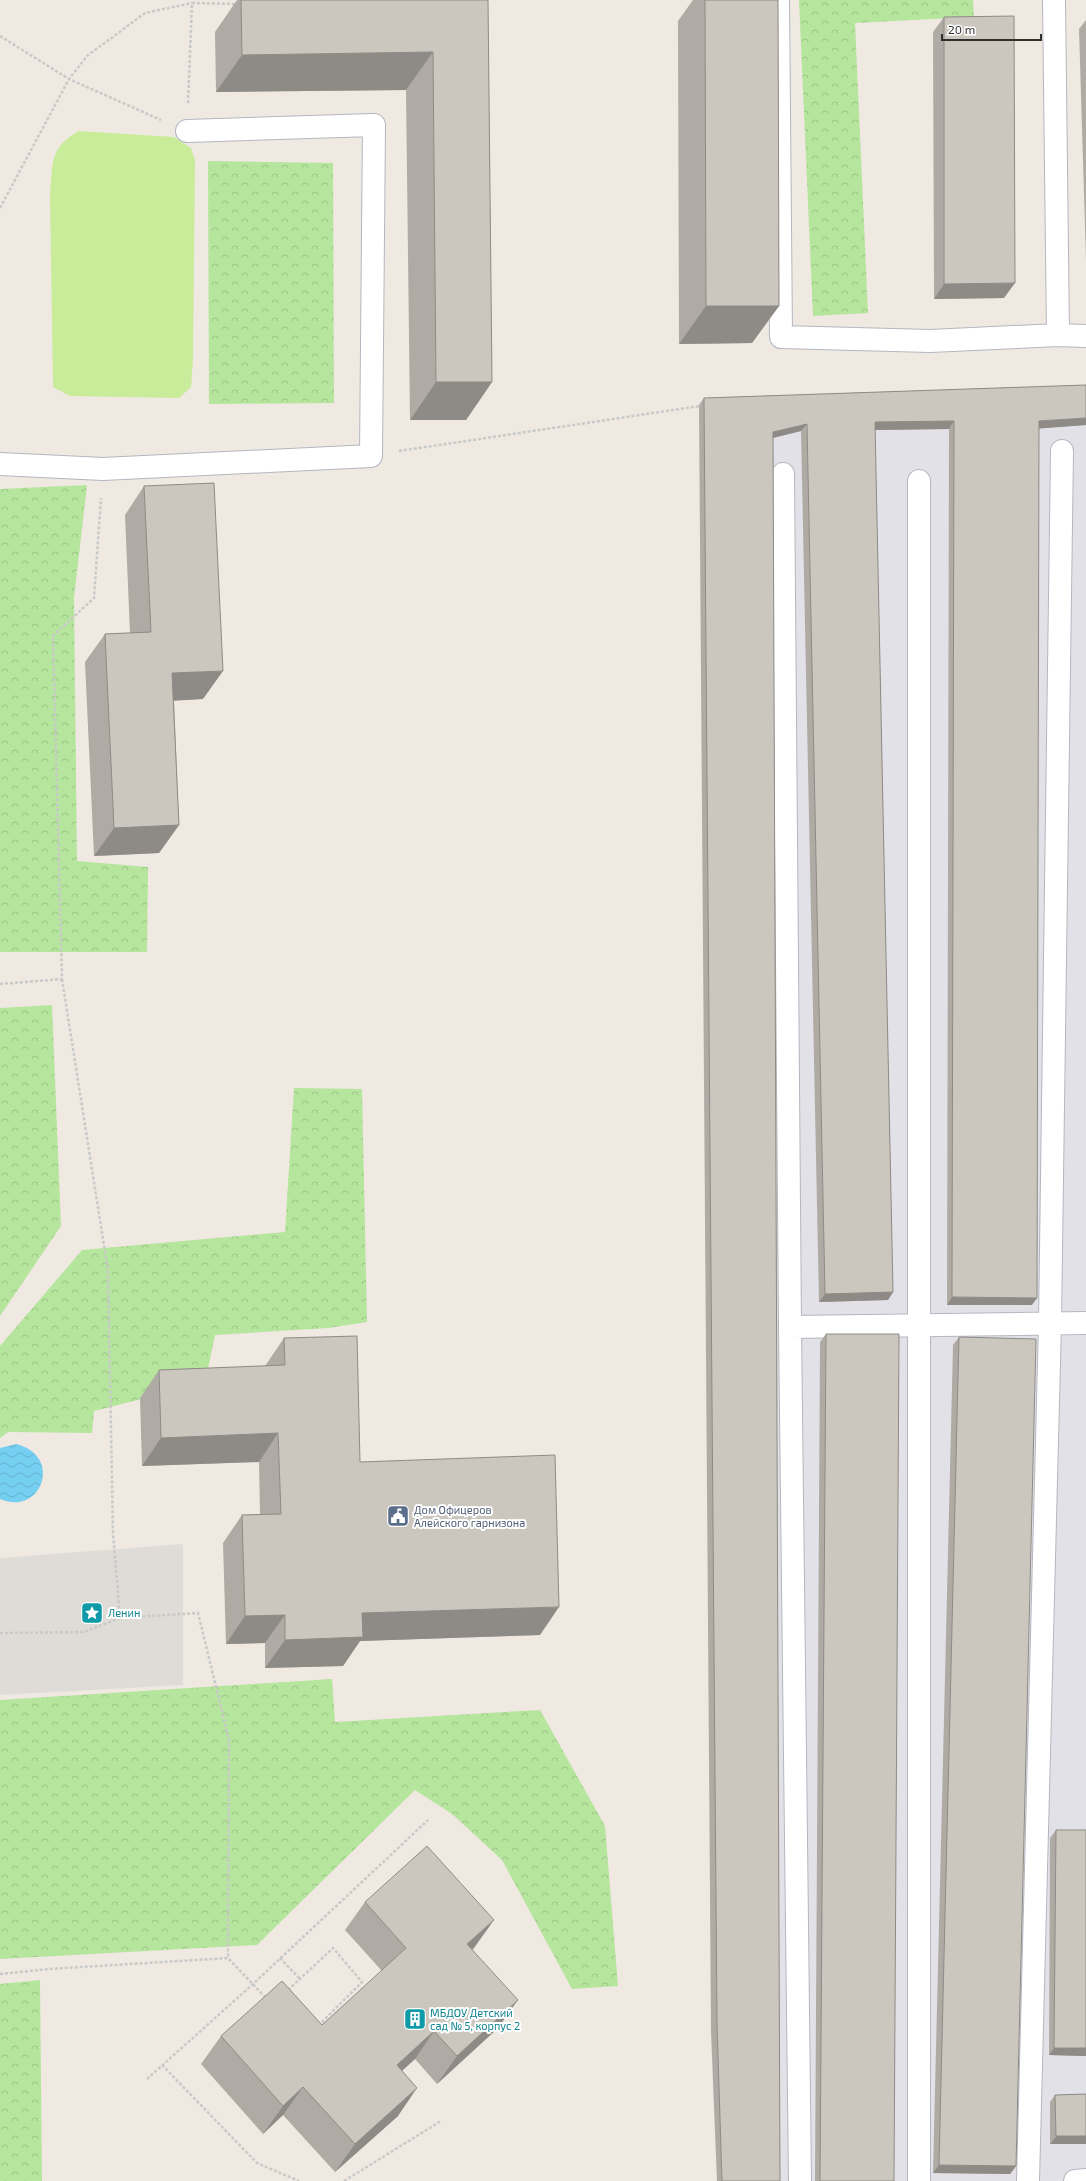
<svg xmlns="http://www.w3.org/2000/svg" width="1086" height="2181" font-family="'Exo 2',sans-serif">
<defs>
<pattern id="forest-crowns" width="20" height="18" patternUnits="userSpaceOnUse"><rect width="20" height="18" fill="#b6e59e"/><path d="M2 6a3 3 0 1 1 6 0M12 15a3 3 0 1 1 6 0" fill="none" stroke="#9dc588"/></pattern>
<pattern id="water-waves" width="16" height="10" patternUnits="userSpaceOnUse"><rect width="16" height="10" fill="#75cff0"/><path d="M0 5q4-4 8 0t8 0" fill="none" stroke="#66b2ce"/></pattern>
</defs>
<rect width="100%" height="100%" fill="#efe9e1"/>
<path fill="#e3e1e8" d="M1086,393V2181H717L711,2031L705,1017L715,407Z"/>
<path fill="url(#forest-crowns)" d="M799,0H973L974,17L855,23L868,313L813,316Z
M208,161L333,163L334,403L209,404Z
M87,485L74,598L77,861L148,867L147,952H0V489Z
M52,1005L61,1226L0,1316V1008Z
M294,1088L362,1089L367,1322L328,1328L215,1335L205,1383L94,1411L92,1433L8,1432L0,1438V1346L82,1250L285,1232Z
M332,1679L335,1722L540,1710L605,1826L618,1986L572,1989L502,1860L452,1814L415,1790L257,1945L0,1959V1700Z
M40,1980L42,2181H0V1984Z"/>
<path fill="#c9ec9a" d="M79,131L174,137L191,148L195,160L193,359L191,387L179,398L70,396L53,387L50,194C53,164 49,147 79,131Z"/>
<path fill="#dfdcd8" d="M183,1544V1685L0,1695V1558Z"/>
<path fill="url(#water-waves)" d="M16,1444C64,1456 41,1517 0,1499V1448Z"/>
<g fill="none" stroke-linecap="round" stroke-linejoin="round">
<g stroke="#b4b7c1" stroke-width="24">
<path id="minor" d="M778,0L781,337L930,341L1058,335
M1054,0L1058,335L1086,336
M0,464L103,469L371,456L374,125L187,131
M783,474L790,1327L800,2181
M919,481V2181
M790,1327L1086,1323
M1028,2181L1050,1324L1062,451
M1075,2181L1086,2180"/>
</g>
<path stroke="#c9c9c9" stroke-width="2.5" stroke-dasharray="3 2" stroke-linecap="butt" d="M0,36L69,79L161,120
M188,103L192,3L237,4
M0,208L69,79L87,56L145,13L192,3
M399,451L700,406
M62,979L108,1271L113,1533L120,1618
M0,984L62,979L53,636L94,598L101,498
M0,1633L84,1632L120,1618L198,1613L229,1740L228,1958
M280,1958L300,1979
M0,1974L49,1969L228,1958L266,1998
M288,1990L333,1948L362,1982L319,2025
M162,2065L257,2163L299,2181
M147,2079L253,1984L428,1820
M344,2181L441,2121"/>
<use href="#minor" stroke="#fff" stroke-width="22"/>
</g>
<path fill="#afaba4" d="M237,0H488L492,382L466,420H410L406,90L216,92L215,32Z
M693,0H778L779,306L752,343L679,344L678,21Z
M944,17L1004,298L934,299L933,32Z
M1086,20V260L1079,29Z
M1086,385V425L1039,428L1032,1305H947L949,429L875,430L893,1292L888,1300L819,1302L801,431L773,438L780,2181H717L711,2031L699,405L704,398Z
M144,486L203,699L174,700L179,825L159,853L94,856L85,662L105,634L130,633L125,515Z
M826,1334L894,2181H815L820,1342Z
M959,1337L1016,2166L1010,2174L933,2173L953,1345Z
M284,1338L360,1462L540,1635L360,1641L343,1666L265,1668V1643L226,1644L223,1543L242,1515L260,1514L259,1462L142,1466L140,1398L159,1370L265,1366Z
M1056,1830L1086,2056L1049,2055L1050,1838Z
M365,1902L474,1948L472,1949L498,2028L437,2084L415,2059L402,2071L398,2116L335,2172L283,2115L263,2134L201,2064L221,2036L322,2025L382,1971L345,1930Z
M1086,2094L1050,2144V2102L1055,2095Z"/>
<path fill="#8e8b86" d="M433,52L406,90L216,92L242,55Z
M1015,283L1004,298L934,299L944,284Z
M706,306H779L752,343L679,344Z
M436,382H492L466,420H410Z
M1086,418V425L1034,429L1039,421Z
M954,421L949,429L870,430L875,422Z
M807,424L801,431L768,439L773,432Z
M223,671L203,699L153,702L172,673Z
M179,825L159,853L94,856L114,828Z
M893,1292L888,1300L819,1302L825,1294Z
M952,1297L1037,1298L1032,1305H947Z
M278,1433L259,1462L142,1466L161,1438Z
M559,1607L540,1635L360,1641L343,1666L265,1668L285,1640L362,1613Z
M285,1615L265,1643L226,1644L245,1616Z
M494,1920L474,1948L447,1972L467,1944Z
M518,2000L498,2028L437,2084L457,2056Z
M434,2031L415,2059L377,2093L397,2065Z
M1054,2048H1086V2056L1049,2055Z
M303,2087L283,2115L263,2134L283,2106Z
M417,2088L398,2116L335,2172L355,2144Z
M1056,2136H1086V2144H1050Z
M939,2165L1016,2166L1010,2174L933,2173Z"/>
<path fill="#cbc7bf" stroke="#8e8b86" d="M241,0H488L492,382H436L433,52L242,55Z
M705,0H778L779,306H706Z
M1014,16L1015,283L944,284V17Z
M1086,385V418L1039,421L1037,1298L952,1297L954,421L875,422L893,1292L825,1294L807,424L773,432L780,2181H722L717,2024L704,398Z
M214,483L223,671L172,673L179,825L114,828L105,634L151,632L144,486Z
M826,1334H899L894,2181H820Z
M357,1336L360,1462L555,1455L559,1607L362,1613L363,1637L285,1640V1615L245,1616L242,1515L281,1514L278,1433L161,1438L159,1370L285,1365L284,1338Z
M959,1337L1036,1339L1016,2166L939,2165Z
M1056,1830H1086V2048H1054Z
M427,1846L494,1920L467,1944L518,2000L457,2056L434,2031L397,2065L417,2088L355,2144L303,2087L283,2106L221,2036L282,1981L322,2025L406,1948L365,1902Z
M1086,2094V2136H1056L1055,2095Z"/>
<defs>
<g id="civic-square" transform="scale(1.15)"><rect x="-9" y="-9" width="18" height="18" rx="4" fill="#5c6f8a" stroke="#fff"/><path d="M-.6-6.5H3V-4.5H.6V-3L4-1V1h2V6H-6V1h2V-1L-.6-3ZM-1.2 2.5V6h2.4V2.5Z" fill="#fff"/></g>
<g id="sight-square" transform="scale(1.15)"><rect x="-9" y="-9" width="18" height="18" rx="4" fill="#0f9aa8" stroke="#fff"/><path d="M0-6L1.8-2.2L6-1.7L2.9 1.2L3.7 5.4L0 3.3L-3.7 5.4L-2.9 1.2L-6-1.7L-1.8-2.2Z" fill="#fff"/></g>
<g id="building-square" transform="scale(1.15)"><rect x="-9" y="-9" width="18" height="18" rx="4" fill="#0f9aa8" stroke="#fff"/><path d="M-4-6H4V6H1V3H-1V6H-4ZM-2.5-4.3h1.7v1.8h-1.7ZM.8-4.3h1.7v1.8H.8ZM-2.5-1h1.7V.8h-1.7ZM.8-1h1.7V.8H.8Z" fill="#fff"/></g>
</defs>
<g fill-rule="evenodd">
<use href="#civic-square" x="398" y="1516"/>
<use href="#sight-square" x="92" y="1613"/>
<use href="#building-square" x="415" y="2019"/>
</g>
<g text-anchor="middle" stroke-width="4" stroke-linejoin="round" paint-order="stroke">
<g font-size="11" fill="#4e5e75" stroke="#fff" text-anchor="start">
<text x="414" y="1514">Дом Офицеров<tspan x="414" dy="13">Алейского гарнизона</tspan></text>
</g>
<g font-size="11" fill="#0d838f" stroke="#fff" text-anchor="start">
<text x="108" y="1617">Ленин</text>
<text x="430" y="2017">МБДОУ Детский<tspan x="430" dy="13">сад № 5, корпус 2</tspan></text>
</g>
</g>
<path d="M942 34v6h99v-6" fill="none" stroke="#2e2e2e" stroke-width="2"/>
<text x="948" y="34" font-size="12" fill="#2e2e2e" stroke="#ffffff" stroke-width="3" paint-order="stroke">20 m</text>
</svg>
